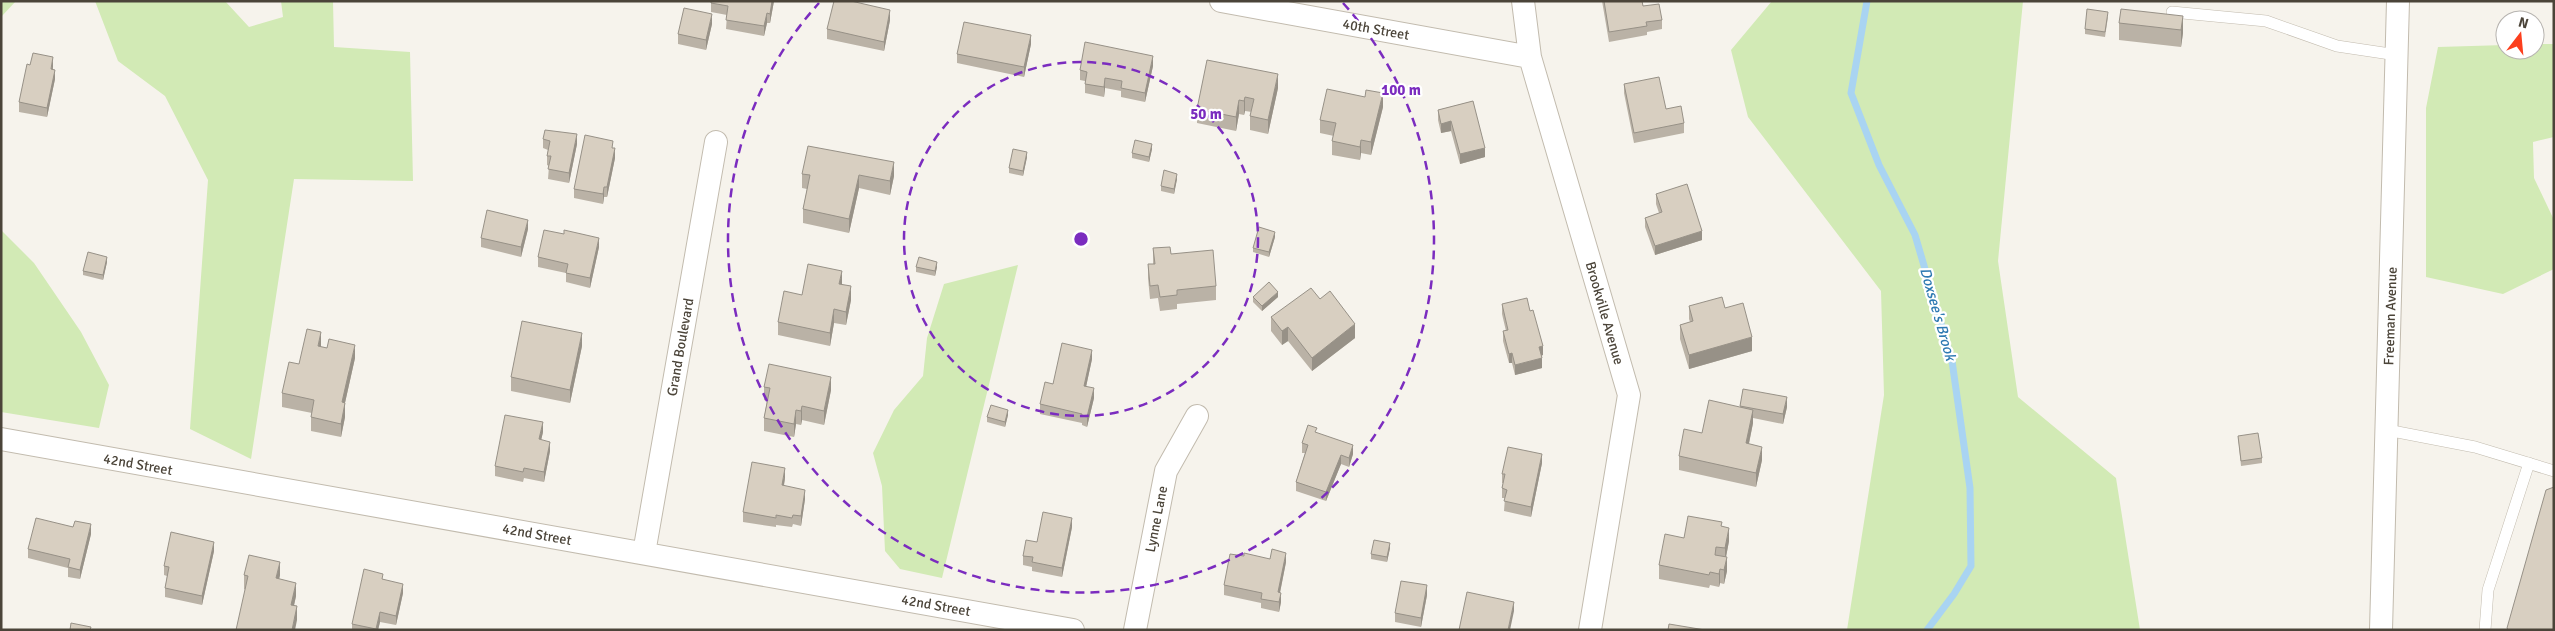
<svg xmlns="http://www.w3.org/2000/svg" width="2555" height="631" font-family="Signika,sans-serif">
<rect width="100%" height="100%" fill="#f6f3ec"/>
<path fill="#d2eab5" d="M1,1H16L1,17Z
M95,1H225L249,27L283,17L281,1H333L334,47L410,52L413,181L294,179L251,459L190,429L208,180L165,96L118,61Z
M1772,1H2023L1998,261L2018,397L2116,478L2140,630H1847L1884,395L1881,291L1748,117L1731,50Z
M2535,44H2554V137L2533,142L2534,178L2554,220V269L2503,294L2426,277V108L2438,47L2505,45V50H2535Z
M1,230L34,263L81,332L109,385L99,428L1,412Z
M1018,265L942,578L900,569L885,551L882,486L873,453L894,410L923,376L927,338L944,284Z"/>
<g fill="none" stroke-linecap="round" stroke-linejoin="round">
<path stroke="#a9d4f2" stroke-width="7" d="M1867,1L1851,93L1879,165L1915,235L1952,361L1970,488L1971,566L1954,594L1927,630"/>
<g stroke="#c2bbae" stroke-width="12">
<path id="service" d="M2172,12L2266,21L2337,46L2397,55
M2387,430L2475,447L2554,471
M2485,630L2488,590L2529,463"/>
</g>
<g stroke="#c2bbae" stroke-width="24">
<path id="minor" d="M1221,1L1530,57
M1523,1L1530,57L1629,395L1590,630
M1,439L1073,630
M644,553L716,142
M1135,630L1166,471L1197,416
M2381,630L2398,1"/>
</g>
<use href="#service" stroke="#fff" stroke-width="11"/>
<use href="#minor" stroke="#fff" stroke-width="22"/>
</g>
<path fill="#bab2a6" d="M711,1H774L770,23H767L764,36L726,29L727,15L711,12Z
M1602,1H1642L1643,6L1662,20V29L1647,32V35L1609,42Z
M2183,16V33L2181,47L2119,40V23Z
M2108,17L2105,37L2085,34V29Z
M890,20L884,51L827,39V29Z
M712,24L706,50L678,44V34Z
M1031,44L1024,77L957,63V54Z
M1153,66L1145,102L1121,97V91L1105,88L1104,97L1085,93V81L1080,80V70Z
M53,67V69L55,79L47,117L19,112V102Z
M1624,84L1684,123V133L1634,143L1624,93Z
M1278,88L1268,134L1250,130V116L1252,112L1245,111L1244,115L1239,114L1236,131L1197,123V109Z
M1473,101L1485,157L1460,164L1451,131L1441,133L1438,120V110Z
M1383,107L1371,155L1361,153L1360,160L1332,155V141L1334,136L1320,133V120Z
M543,139L577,144L569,183L548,179L549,166L547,165V156L548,150L543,148Z
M613,148L615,158L607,197H604L603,204L574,198V189Z
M1152,149L1149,162L1132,158V153Z
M1027,157L1023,176L1009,173V168Z
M802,174L894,176L890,195L859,188L849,233L803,223V209L807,189L802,188Z
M1177,179L1174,194L1161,191V186Z
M1656,194L1702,240L1655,255L1645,227V218L1659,213L1656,204Z
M528,229L521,257L481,247V238Z
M1275,237L1269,257L1253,252V248Z
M599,247L590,288L566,282V273L538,267V257Z
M1153,248L1171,254L1216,286V300L1177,304V309L1160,311L1158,298L1150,299L1148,278V264H1153Z
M107,262L103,280L83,275V271Z
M916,267H937L935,276L916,272Z
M842,284L851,300L846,325L834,323L830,346L778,335V322L802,295Z
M1253,297H1278L1262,311L1253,302Z
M1320,299L1355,338L1312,371L1288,341L1282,345L1271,331V317Z
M1502,304L1543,355L1541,356L1542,368L1515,375L1512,363H1509L1503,341V331H1506L1502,314Z
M1689,306L1752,351L1689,369L1680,339V325L1690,322L1689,319Z
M582,346L570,403L511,391V377Z
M321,347L355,358L345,403V417L341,437L311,431V417L312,413L282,407V393L299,364Z
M1092,359L1086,387L1094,398L1087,427L1082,425V423L1040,414V404L1053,384Z
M764,387L831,390L824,425L802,420L801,425L796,424L794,437L764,431V418L767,401L764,400Z
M1743,389L1787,407L1783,424L1753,418V423L1749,444L1762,460L1756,487L1679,470V456L1702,433L1740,407Z
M1008,415L1005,427L987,422V417Z
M543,432L541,440L550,451L544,482L524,478L523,482L495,476V466Z
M1317,433L1353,454L1349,467L1341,464L1326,501L1296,491V482L1305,453H1302V443Z
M2238,436L2262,458V463L2241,466Z
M1542,463L1531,517L1504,511L1505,498H1502V488L1503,483H1502V474Z
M785,478L784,486L805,499L801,526L793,524L792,527L776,525V527L743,522V512Z
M1722,526L1729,541L1726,557L1727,571L1724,584L1720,583L1719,587L1710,585L1709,588L1659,579V565L1684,538Z
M1072,527L1062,577L1032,571V567L1023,565V556L1037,542Z
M91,534L80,579L68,577V568L28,558V549Z
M1390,548L1387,562L1371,559V554Z
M214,551L202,605L165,597V588L167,576L164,575V566Z
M1286,562L1280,593L1281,602L1279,612L1261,608V603L1224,595V585Z
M244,575H280L279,579L296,596L294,606L297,620L244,589Z
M383,579L403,593L396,625L380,622L378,630H352V624Z
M1427,595L1421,627L1395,622V613Z"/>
<path fill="#979187" d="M772,1H774L770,23V14Z
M890,10V20L884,51V42Z
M767,13V23L764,36V26Z
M712,14V24L706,50V40Z
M2183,16V33L2181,47V30Z
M1031,35V44L1024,77V67Z
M1153,56V66L1145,102V93Z
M53,57V67L51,78V69Z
M55,70V79L47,117V108Z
M1278,74V88L1268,134V120Z
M1105,78V88L1104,97V87Z
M1383,93V107L1371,155V142Z
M1245,97V111L1244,115V101Z
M1239,100V114L1236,131V117Z
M1451,121V131L1441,133V124Z
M577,134V144L569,183V173Z
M1361,140V153L1360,160V147Z
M1152,144V149L1149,162V157Z
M615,148V158L607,197V187Z
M1485,148V157L1460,164V154Z
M1027,152V157L1023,176V171Z
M894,162V176L890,195V181Z
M1177,174V179L1174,194V189Z
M859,175V188L849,233V219Z
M604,187V197L603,204V194Z
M528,220V229L521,257V247Z
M1702,231V240L1655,255V246Z
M1275,232V237L1269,257V252Z
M599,238V247L590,288V278Z
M107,257V262L103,280V275Z
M937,262V267L935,276V271Z
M842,271V285L839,284Z
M851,286V300L846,325V312Z
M1278,292V297L1262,311V306Z
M834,309V323L830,346V333Z
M1355,324V338L1312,371V358Z
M1288,327V341L1282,345V331Z
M321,332V346L318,359V346Z
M582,333V346L570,403V390Z
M1752,337V351L1689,369V355Z
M355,345V358L342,416V402Z
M1543,346V355L1539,356V347Z
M1092,350V359L1084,396V386Z
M1512,353V363H1509V354Z
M1542,358V368L1515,375V365Z
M831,377V390L824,425V411Z
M1094,388V398L1087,427V417Z
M1787,397V407L1783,424V414Z
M345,403V417L341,437V424Z
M802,406V420L801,425V411Z
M796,410V424L794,437V424Z
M1008,410V415L1005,427V422Z
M1753,410V423L1746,457V443Z
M543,422V432L539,449V439Z
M550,442V451L544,482V472Z
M1353,445V454L1349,467V458Z
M1762,447V460L1756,487V473Z
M1542,454V463L1531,517V507Z
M1341,455V464L1326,501V492Z
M785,468V478L782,495V485Z
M805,490V499L801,526V516Z
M1072,518V527L1062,577V568Z
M91,524V534L80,579V570Z
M1729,528V541L1725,562V548Z
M214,542V551L202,605V596Z
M1390,543V548L1387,562V557Z
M1286,553V562L1278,602V592Z
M1727,557V571L1724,584V570Z
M280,562V575L276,592V578Z
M1720,569V583L1719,587V574Z
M296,583V596L291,618V605Z
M403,584V593L396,625V616Z
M1427,585V595L1421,627V618Z
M1281,593V602L1279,612V602Z
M1514,602V611L1510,630H1508Z
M297,606V620L295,630H292Z
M380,612V622L378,630H376Z"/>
<path fill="#d8cfc1" stroke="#979187" d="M711,1H772L770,14L767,13L764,26L726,20L728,6L711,3Z
M834,1H851L890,10L884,42L827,29Z
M1604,1H1642L1643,6L1659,4L1662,20L1646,22L1647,26L1609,32Z
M684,8L712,14L706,40L678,34Z
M2087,9L2108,12L2105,32L2085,29Z
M2121,9L2183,16L2181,30L2119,23Z
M964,22L1031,35L1024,67L957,54Z
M1085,42L1153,56L1145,93L1121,88L1122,81L1105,78L1104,87L1085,84L1087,72L1080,70Z
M33,53L53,57L51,69L55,70L47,108L19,102L27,64L30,65Z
M1207,60L1278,74L1268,120L1250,116L1254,99L1245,97L1244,101L1239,100L1236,117L1197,109Z
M1659,77L1666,109L1681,106L1684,123L1634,133L1624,84Z
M1327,89L1365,97L1366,90L1383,93L1371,142L1361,140L1360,147L1332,141L1336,123L1320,120Z
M1473,101L1485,148L1460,154L1451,121L1441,124L1438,110Z
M545,130L577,134L569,173L548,169L551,156H547L550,141L543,139Z
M585,135L613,141L612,148H615L607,187H604L603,194L574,189Z
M1135,140L1152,144L1149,157L1132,153Z
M808,146L894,162L890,181L859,175L849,219L803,209L810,175L802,174Z
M1013,149L1027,152L1023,171L1009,168Z
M1164,170L1177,174L1174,189L1161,186Z
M1687,184L1702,231L1655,246L1645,218L1662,212L1656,194Z
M487,210L528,220L521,247L481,238Z
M1259,227L1275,232L1269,252L1253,248Z
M544,230L564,234V230L599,238L590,278L566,273L568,264L538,257Z
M1170,247L1171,254L1213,250L1216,286L1177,290V295L1160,297L1158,285L1150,286L1148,264H1155L1153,248Z
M88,252L107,257L103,275L83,271Z
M919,257L937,262L935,271L916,267Z
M808,264L842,271L839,284L851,286L846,312L834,309L830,333L778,322L784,291L802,295Z
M1269,282L1278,292L1262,306L1253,297Z
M1311,288L1320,299L1330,291L1355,324L1312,358L1288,327L1282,331L1271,317Z
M1722,297L1725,308L1743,303L1752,337L1689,355L1680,325L1693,321L1689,306Z
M1527,298L1530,311L1533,310L1543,346L1539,347L1542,358L1515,365L1512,353L1509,354L1503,331L1508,330L1502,304Z
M522,321L582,333L570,390L511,377Z
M307,329L321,332L318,346L327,348L329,339L355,345L342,402L345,403L341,424L311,417L314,400L282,393L289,362L299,364Z
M1062,343L1092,350L1084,386L1094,388L1087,417L1082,416V414L1040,404L1045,382L1053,384Z
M769,364L831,377L824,411L802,406L801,411L796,410L794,424L764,418L770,388L764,387Z
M1743,389L1787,397L1783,414L1740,406Z
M1709,400L1753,410L1746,443L1762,447L1756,473L1679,456L1684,429L1702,433Z
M991,405L1008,410L1005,422L987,417Z
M505,415L543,422L539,439L550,442L544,472L524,468L523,472L495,466Z
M1308,425L1317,428L1315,432L1353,445L1349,458L1341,455L1326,492L1296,482L1308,445L1302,443Z
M2258,433L2262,458L2241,461L2238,436Z
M1508,447L1542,454L1531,507L1504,501L1507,490L1502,488L1505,474H1502Z
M752,462L785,468L782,485L805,490L801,516L793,515L792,518L776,515V518L743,512Z
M2554,487V630H2508L2507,628L2546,490Z
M1043,512L1072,518L1062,568L1032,562L1033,557L1023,556L1026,540L1037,542Z
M1688,516L1722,522L1721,526L1729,528L1725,548L1716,547L1715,555L1727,557L1724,570L1720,569L1719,574L1710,572L1709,575L1659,565L1665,534L1684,538Z
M36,518L73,527L75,521L91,524L80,570L68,567L70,559L28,549Z
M171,532L214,542L202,596L165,588L169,567L164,566Z
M1374,540L1390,543L1387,557L1371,554Z
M1272,549L1286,553L1278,592L1281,593L1279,602L1261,599L1262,593L1224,585L1230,554L1244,556V553L1270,559Z
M249,555L280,562L276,578L296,583L291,605L297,606L292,630H236L248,576L244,575Z
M364,569L383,574L382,579L403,584L396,616L380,612L376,629L352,624Z
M1401,581L1427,585L1421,618L1395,613Z
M1467,592L1514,602L1508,630H1459Z
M71,623L91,627L90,630H70Z
M1669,624L1705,630H1668Z"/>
<g fill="none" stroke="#7b2cbf" stroke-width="2.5" stroke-dasharray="9 6">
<circle cx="1081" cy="239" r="177"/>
<path d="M1343 3A353 353 0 1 1 819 3"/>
</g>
<g text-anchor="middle" stroke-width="4.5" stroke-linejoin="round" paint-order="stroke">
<g font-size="14" fill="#4b4439" stroke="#fff">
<text transform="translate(1376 29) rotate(10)" y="5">40th Street</text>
<text transform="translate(1605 313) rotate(74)" y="5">Brookville Avenue</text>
<text transform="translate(2390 316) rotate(-88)" y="5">Freeman Avenue</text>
<text transform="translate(680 347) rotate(-80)" y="5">Grand Boulevard</text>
<text transform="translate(138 464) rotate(10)" y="5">42nd Street</text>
<text transform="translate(1156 519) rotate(-79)" y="5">Lynne Lane</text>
<text transform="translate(537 534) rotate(10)" y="5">42nd Street</text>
<text transform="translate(936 605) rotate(10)" y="5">42nd Street</text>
</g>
<g font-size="15" font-style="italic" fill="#2e7ab2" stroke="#fff">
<text transform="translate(1938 314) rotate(74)" y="5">Doxsee's Brook</text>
</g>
</g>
<circle cx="1081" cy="239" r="8" fill="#7b2cbf" stroke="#fff" stroke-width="2.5"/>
<g font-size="15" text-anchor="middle" font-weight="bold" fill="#7b2cbf" stroke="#fff" stroke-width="4.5" stroke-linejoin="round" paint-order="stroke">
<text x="1401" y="95">100 m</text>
<text x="1206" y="119">50 m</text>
</g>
<rect width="2555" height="631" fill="none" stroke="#4b4439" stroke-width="5"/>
<g transform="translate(2520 35) rotate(16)"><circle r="24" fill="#ffffff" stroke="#b7b4b0"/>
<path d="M0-4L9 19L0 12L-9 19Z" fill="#fc3f1d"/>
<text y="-8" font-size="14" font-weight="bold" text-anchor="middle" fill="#4b4439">N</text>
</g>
</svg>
